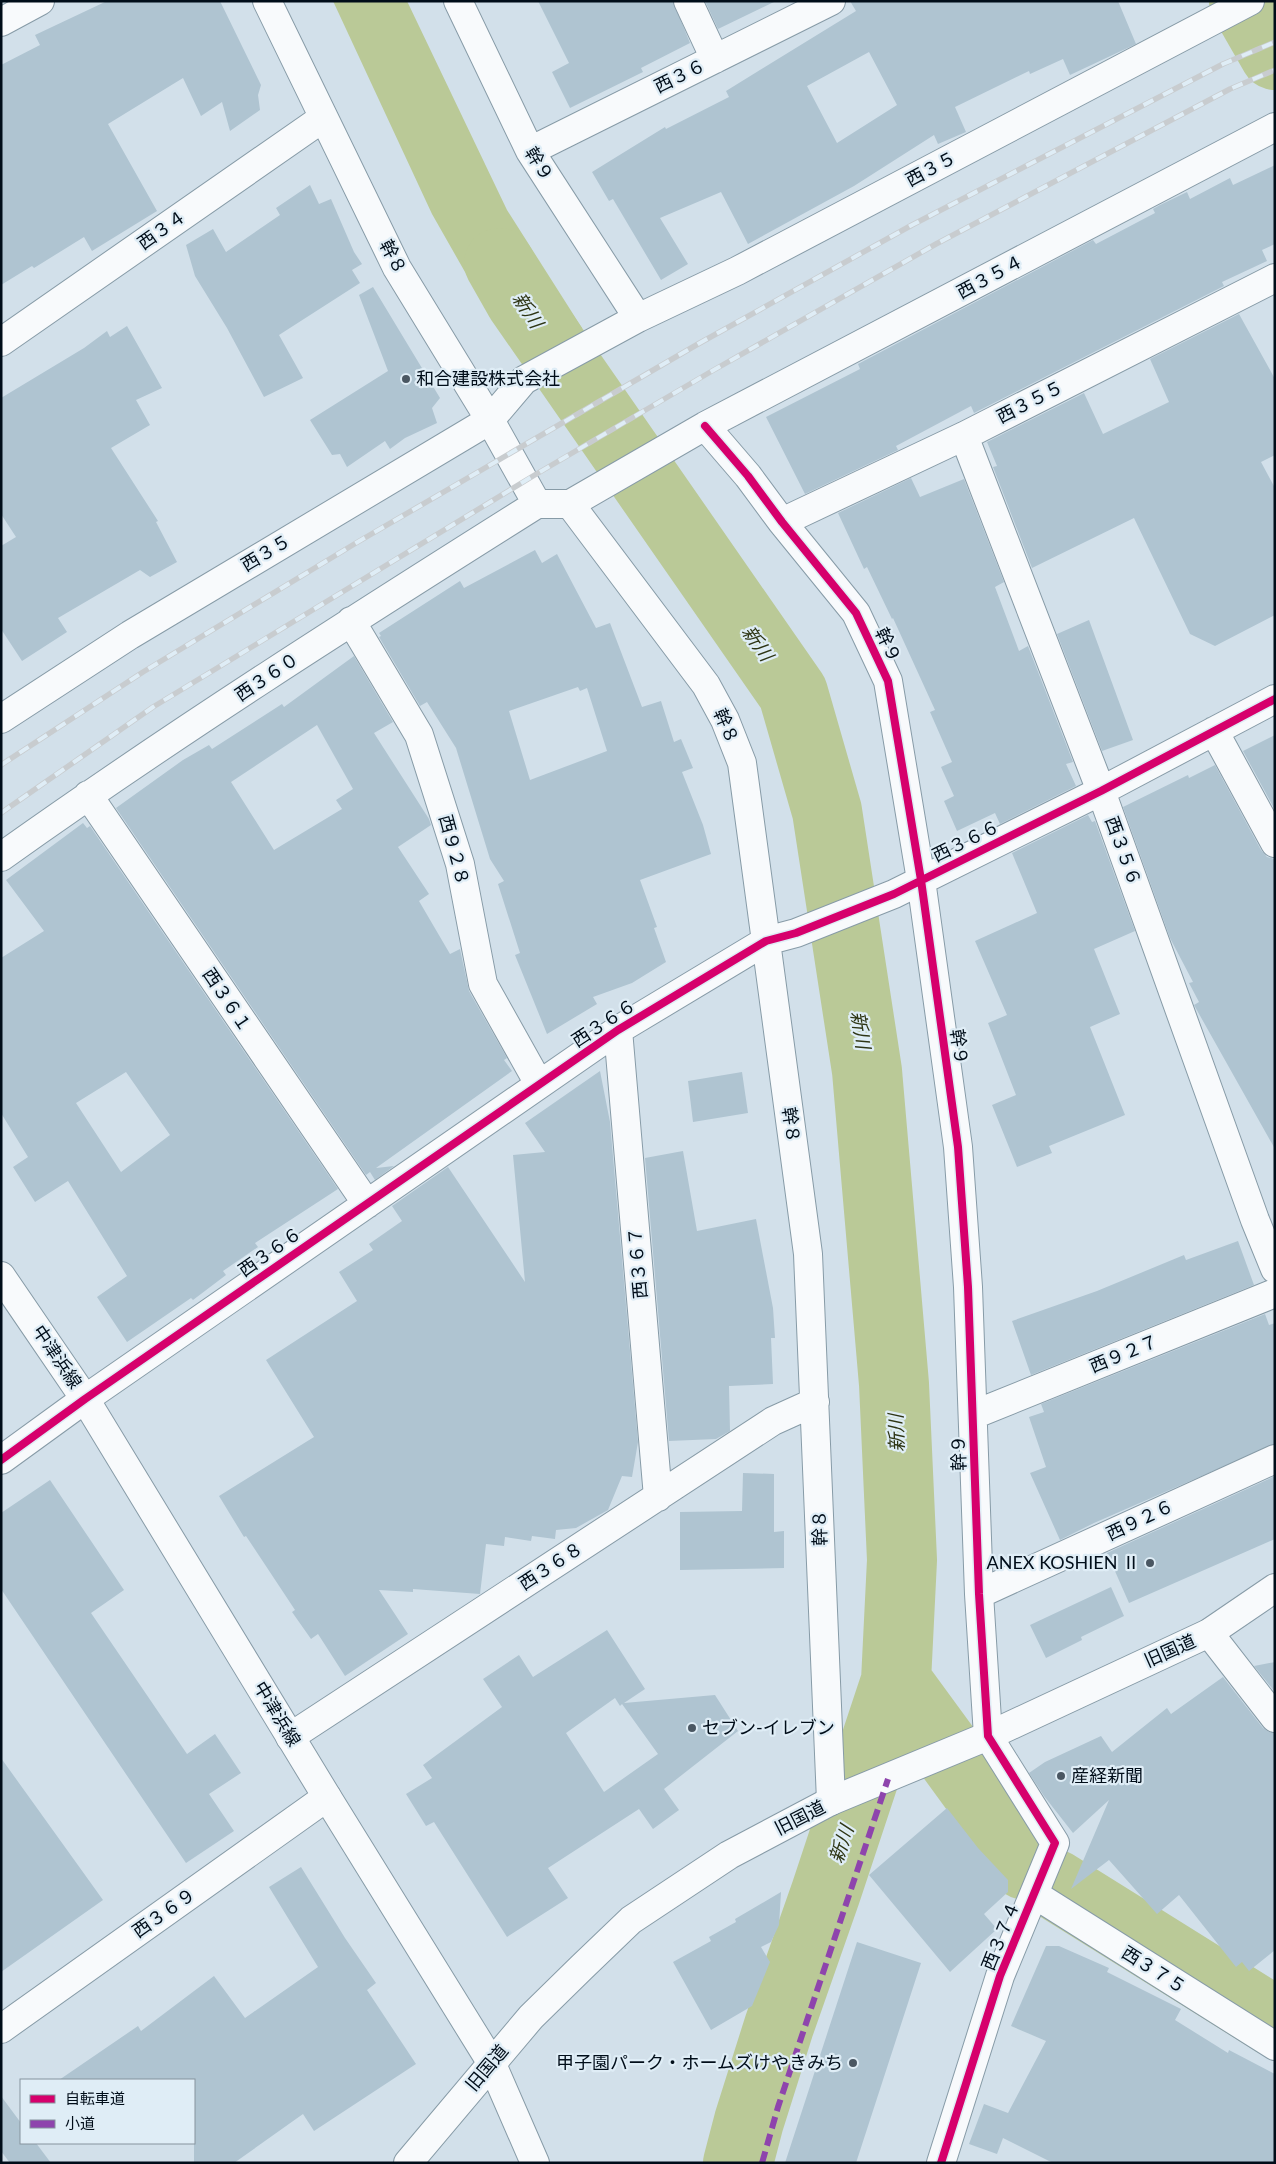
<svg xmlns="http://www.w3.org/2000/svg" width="1276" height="2164" font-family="Lato,'Noto Sans JP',sans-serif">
<rect width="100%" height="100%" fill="#d2e0ea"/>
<path fill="#bac997" d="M333,1H407L507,210L582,328L536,352L504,321L465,272L432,214Z"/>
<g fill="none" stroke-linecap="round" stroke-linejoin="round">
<path stroke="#bac997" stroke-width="70" d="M1244,1L1275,55
M499,263L520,300L793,693L827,811L867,1071L894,1384L902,1560L896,1681L826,1892L779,2026L749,2121L738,2163
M896,1681L975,1789L1025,1865
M1054,1884L1275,2022"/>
</g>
<path fill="#afc4d1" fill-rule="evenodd" d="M107,1H220L261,85L258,95L260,110L230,131L222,102L201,116L183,78L108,124L157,211L92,251L84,237L34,268L32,266L1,285V65L40,45L35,35Z
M538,1H673L690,43L641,68L643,72L570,108L552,72L569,63Z
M705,1H776L718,29Z
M850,1H1118L1136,44L1070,75L1063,59L1030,74L1029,71L955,107L966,132L938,144L934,135L854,186L748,244L721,192L660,218L688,264L661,280L613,199L609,201L592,172L665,127L666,129L729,97L726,91L856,11ZM869,52L897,105L837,143L807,86Z
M1275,165V244L1262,250L1267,261L1222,282L1224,286L974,413L971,406L896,446L898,450L805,494L766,417L860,369L858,364L1093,240L1096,244L1155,213L1153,209L1160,205L1187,192L1190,199L1230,178L1233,185Z
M310,185L319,204L331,199L354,252L362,264L352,270L360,283L279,335L303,378L264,397L227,328L195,276L186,245L213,229L226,252L280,215L276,208Z
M373,287L440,398L432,408L437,423L405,438L390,449L385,441L347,467L340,454L332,455L310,420L388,371L359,295Z
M1239,314L1275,379V455L1261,462L1275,488V615L1215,646L1190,634L1134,518L1032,568L993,467L997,466L987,442L1084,393L1103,434L1169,402L1150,359Z
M127,326L162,388L136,400L150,425L111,448L158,521L156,522L177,562L150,577L140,570L58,618L67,632L22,661L1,629V546L16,537L1,514V398L84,348L107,331L110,337Z
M911,478L920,497L964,479L1004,582L995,587L1019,651L1028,646L1073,762L1066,764L1076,786L1000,824L995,813L957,831L944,801L954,796L941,767L952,762L930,712L935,710L893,618L892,619L867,567L864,569L838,513Z
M535,550L542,563L557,554L596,628L610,623L642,707L661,701L674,742L681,739L693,768L682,772L703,825L711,854L640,880L657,927L654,928L666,962L632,983L593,997L597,1004L547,1034L515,955L520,953L498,884L504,881L490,859L456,748L427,702L420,706L379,637L381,636L379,633L460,581L464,588ZM578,687L580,691L587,688L607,751L530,780L509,711Z
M1089,620L1133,740L1102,751L1057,634Z
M354,656L393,722L374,733L429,819L431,825L398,847L429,894L419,901L450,954L460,949L469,991L507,1058L504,1060L512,1071L376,1168L394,1166L375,1180L370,1172L366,1175L116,808L183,760L209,745L212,749L282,704L284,707ZM317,725L353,789L336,800L342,809L274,850L231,782Z
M1275,735V810L1243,751Z
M1215,765L1261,850L1267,857L1275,859V1149L1194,1005L1199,1002L1189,983L1193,982L1170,938L1123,807L1188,775L1189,778Z
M1088,815L1092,822L1095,821L1135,931L1094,949L1120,1014L1090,1027L1125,1115L1049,1146L1052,1153L1017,1167L992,1105L1016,1095L988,1023L1007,1015L975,941L1037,913L1012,853Z
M83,823L87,828L90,826L338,1189L255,1243L258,1247L223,1271L226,1275L193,1300L191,1298L127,1342L97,1297L127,1276L68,1181L35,1202L13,1167L28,1157L1,1113V958L44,931L6,880ZM126,1072L170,1135L121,1172L76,1103Z
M600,1071L610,1122L638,1442L632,1477L622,1476L608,1510L576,1528L556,1530L555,1539L532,1536L531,1541L505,1537L504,1546L486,1544L480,1594L413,1589V1592L379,1590L408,1634L345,1676L318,1634L311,1639L292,1612L295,1610L246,1536L244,1537L219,1496L314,1437L266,1360L357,1301L339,1272L373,1250L369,1244L402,1221L392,1206L448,1167L525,1282L513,1155L545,1152L525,1123Z
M742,1072L748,1113L693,1122L688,1081Z
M683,1151L697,1231L756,1219L773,1308L775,1338H771L773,1384L729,1386L730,1431L716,1439L669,1441L645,1158Z
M1238,1241L1254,1285L1031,1375L1012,1321L1097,1291L1184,1255L1186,1260Z
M1265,1314L1269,1325L1275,1323V1444L1094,1523L1060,1540L1030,1473L1046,1467L1029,1417L1044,1412L1041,1404Z
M743,1473L774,1474V1532L784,1531V1568L680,1570V1512L742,1511Z
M1275,1476V1539L1129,1603L1107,1553Z
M50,1480L124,1590L91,1613L187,1754L215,1734L241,1773L209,1794L234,1831L186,1863L1,1589V1513Z
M1111,1587L1124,1616L1081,1637L1082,1640L1046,1658L1030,1625Z
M607,1630L645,1689L624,1703L715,1695L738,1731L664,1789L679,1810L653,1829L639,1809L548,1868L568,1898L507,1937L434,1822L426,1826L406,1794L432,1778L423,1765L502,1707L483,1679L519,1655L533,1677ZM615,1698L620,1706L622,1704L658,1754L604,1792L566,1733Z
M1275,1662V1692L1254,1666Z
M1223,1677L1263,1728L1269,1732L1275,1733V1950L1249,1971L1242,1962L1236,1967L1179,1895L1157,1914L1109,1860L1071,1889L1109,1800L1073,1833L1044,1796L1029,1773L1045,1762L1101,1736L1112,1752L1167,1708L1171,1714Z
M1,1758L103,1900L1,1972Z
M947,1808L978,1848L1008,1880V1892L984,1914L997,1929L950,1972L869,1875Z
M301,1867L345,1938L376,1983L367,1990L416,2064L314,2131L303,2114L234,2163H194V2080H59L138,2026L141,2031L214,1976L245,2018L318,1967L269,1887Z
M781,1892L779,1925L771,1942L761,1947L770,1962L752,2006L711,2030L673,1962L711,1941L709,1937L736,1922L735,1919Z
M857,1942L921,1963L856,2163H785Z
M1046,1946H1059L1109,1968L1107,1972L1181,2009L1175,2020L1228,2053L1229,2050L1275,2074V2163H1053L1003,2138L997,2154L969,2144L984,2104L1008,2113L1046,2041L1011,2026Z
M1,2096L21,2123V2143H36L51,2163H10L1,2151Z"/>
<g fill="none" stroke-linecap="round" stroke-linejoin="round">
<g stroke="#879ba7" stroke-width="30">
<path id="street" d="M267,1L397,268L490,420L537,504
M458,1L530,151L638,318
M688,1L715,59
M1,22L40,1
M530,151L831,1
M1,342L323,118
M705,426L748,476L782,522L856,613L888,681L921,880L958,1147L968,1287L979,1594L988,1736L1055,1843L1000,1976L941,2163
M964,436L1101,791L1255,1220L1275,1269
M537,504H570L705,426L1275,127
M570,504L706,685L725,720L742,763L808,1254L831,1801
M782,522L964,436L1275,278
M351,621L419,735L460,864L483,984L539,1084
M1,719L130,635L490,420L524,380L638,318L737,271L1250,1
M1214,731L1275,843
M88,795L367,1204
M1,857C175,733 356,618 537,504
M618,1030L658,1497
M973,1415L1275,1293
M1,1460L85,1399L618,1030L766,941L796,933L894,894L1101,791L1275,699
M979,1594L1275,1459
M1209,1633L1275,1718
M290,1737L773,1421L815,1402
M1034,1894L1275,2046
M1,2029L327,1797"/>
</g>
<g stroke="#879ba7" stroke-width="30">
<path id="secondary" d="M1,1276L85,1399L327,1797L491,2062L535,2163
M408,2163L531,2017L581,1968L631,1920L729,1855L831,1801L988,1736L1209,1633L1275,1588"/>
</g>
<use href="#street" stroke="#f8fafc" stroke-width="28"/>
<use href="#secondary" stroke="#f8fafc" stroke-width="28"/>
<g stroke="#c8cccf" stroke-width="5.5">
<path id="rail" d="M1,765L143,672L356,543L698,344L912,225L1223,64L1275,42
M1,813L153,707L533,476L712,371L936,244L1230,89L1275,70"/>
</g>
<use href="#rail" stroke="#dfedf6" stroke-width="4" stroke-dasharray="11" stroke-linecap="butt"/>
<path stroke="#8e44ad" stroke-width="6" stroke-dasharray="12 6" stroke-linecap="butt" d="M762,2163L778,2107L888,1779"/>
<g stroke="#dfedf6" stroke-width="11">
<path id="cycleway" d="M705,426L748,476L782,522L856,613L888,681L921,880L958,1147L968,1287L979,1594L988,1736L1055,1843L1000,1976L941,2163
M1,1460L85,1399L618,1030L766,941L796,933L894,894L1101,791L1275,699"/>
</g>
<use href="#cycleway" stroke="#d6006c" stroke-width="8"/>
</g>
<g fill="#4a5762" stroke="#dfedf6" stroke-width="2">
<circle cx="406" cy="379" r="5"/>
<circle cx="1150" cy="1563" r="5"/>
<circle cx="692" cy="1728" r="5"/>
<circle cx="1061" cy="1776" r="5"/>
<circle cx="853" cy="2063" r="5"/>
</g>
<g text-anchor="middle" stroke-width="4.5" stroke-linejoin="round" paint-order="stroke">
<g font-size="18" fill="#000d19" stroke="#dfedf6">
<text transform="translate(680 76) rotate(-26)" y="6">西３６</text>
<text transform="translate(539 164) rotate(58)" y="6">幹９</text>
<text transform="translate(931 169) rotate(-28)" y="6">西３５</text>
<text transform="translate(162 230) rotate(-35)" y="6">西３４</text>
<text transform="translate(393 257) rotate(62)" y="6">幹８</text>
<text transform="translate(990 277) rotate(-28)" y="6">西３５４</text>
<text transform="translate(1030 402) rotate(-27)" y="6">西３５５</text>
<text transform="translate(266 553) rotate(-31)" y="6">西３５</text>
<text transform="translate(888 645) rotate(64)" y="6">幹９</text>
<text transform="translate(267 677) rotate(-34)" y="6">西３６０</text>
<text transform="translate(726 726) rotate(66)" y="6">幹８</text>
<text transform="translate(966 841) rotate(-26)" y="6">西３６６</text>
<text transform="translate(454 850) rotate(75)" y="6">西９２８</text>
<text transform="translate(1123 851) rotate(70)" y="6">西３５６</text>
<text transform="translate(227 1000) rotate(56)" y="6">西３６１</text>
<text transform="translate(604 1023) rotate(-33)" y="6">西３６６</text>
<text transform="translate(959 1047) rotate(82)" y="6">幹９</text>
<text transform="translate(791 1125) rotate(82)" y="6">幹８</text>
<text transform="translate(270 1252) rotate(-35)" y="6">西３６６</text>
<text transform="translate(638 1263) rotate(-95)" y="6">西３６７</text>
<text transform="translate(1124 1354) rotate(-22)" y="6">西９２７</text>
<text transform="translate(57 1357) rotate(56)" y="6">中津浜線</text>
<text transform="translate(959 1453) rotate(-92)" y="6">幹９</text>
<text transform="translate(1140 1520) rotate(-25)" y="6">西９２６</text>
<text transform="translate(820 1528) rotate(-92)" y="6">幹８</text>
<text transform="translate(551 1566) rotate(-33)" y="6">西３６８</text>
<text transform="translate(1170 1651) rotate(-24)" y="6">旧国道</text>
<text transform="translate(277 1714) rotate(59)" y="6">中津浜線</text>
<text transform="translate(800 1818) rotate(-27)" y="6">旧国道</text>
<text transform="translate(164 1913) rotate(-35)" y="6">西３６９</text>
<text transform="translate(1001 1936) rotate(-68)" y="6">西３７４</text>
<text transform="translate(1154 1970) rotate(32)" y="6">西３７５</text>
<text transform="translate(487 2068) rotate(-50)" y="6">旧国道</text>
</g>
<g font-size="18" fill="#000d19" stroke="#dfedf6" text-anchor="start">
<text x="416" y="385">和合建設株式会社</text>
<text x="1140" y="1569" text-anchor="end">ANEX KOSHIEN Ⅱ</text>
<text x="702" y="1734">セブン-イレブン</text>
<text x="1071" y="1782">産経新聞</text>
<text x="843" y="2069" text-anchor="end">甲子園パーク・ホームズけやきみち</text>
</g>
<g font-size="19" font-style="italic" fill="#2e3514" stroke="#dfedf6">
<text transform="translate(528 310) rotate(57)" y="7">新川</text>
<text transform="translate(758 643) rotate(55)" y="7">新川</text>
<text transform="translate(861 1030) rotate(81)" y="7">新川</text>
<text transform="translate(896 1433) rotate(-92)" y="7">新川</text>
<text transform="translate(841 1844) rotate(-71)" y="7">新川</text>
</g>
</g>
<rect width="1276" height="2164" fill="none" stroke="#000d19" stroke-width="5"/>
<rect x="20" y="2079" width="175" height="65" fill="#dfedf6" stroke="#86939e"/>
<rect x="30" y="2095" width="25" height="8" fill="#d6006c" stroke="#86939e"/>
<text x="65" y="2104" font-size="15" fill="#000d19">自転車道</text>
<rect x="30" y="2120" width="25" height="8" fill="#8e44ad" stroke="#86939e"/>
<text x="65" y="2129" font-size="15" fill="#000d19">小道</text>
</svg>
